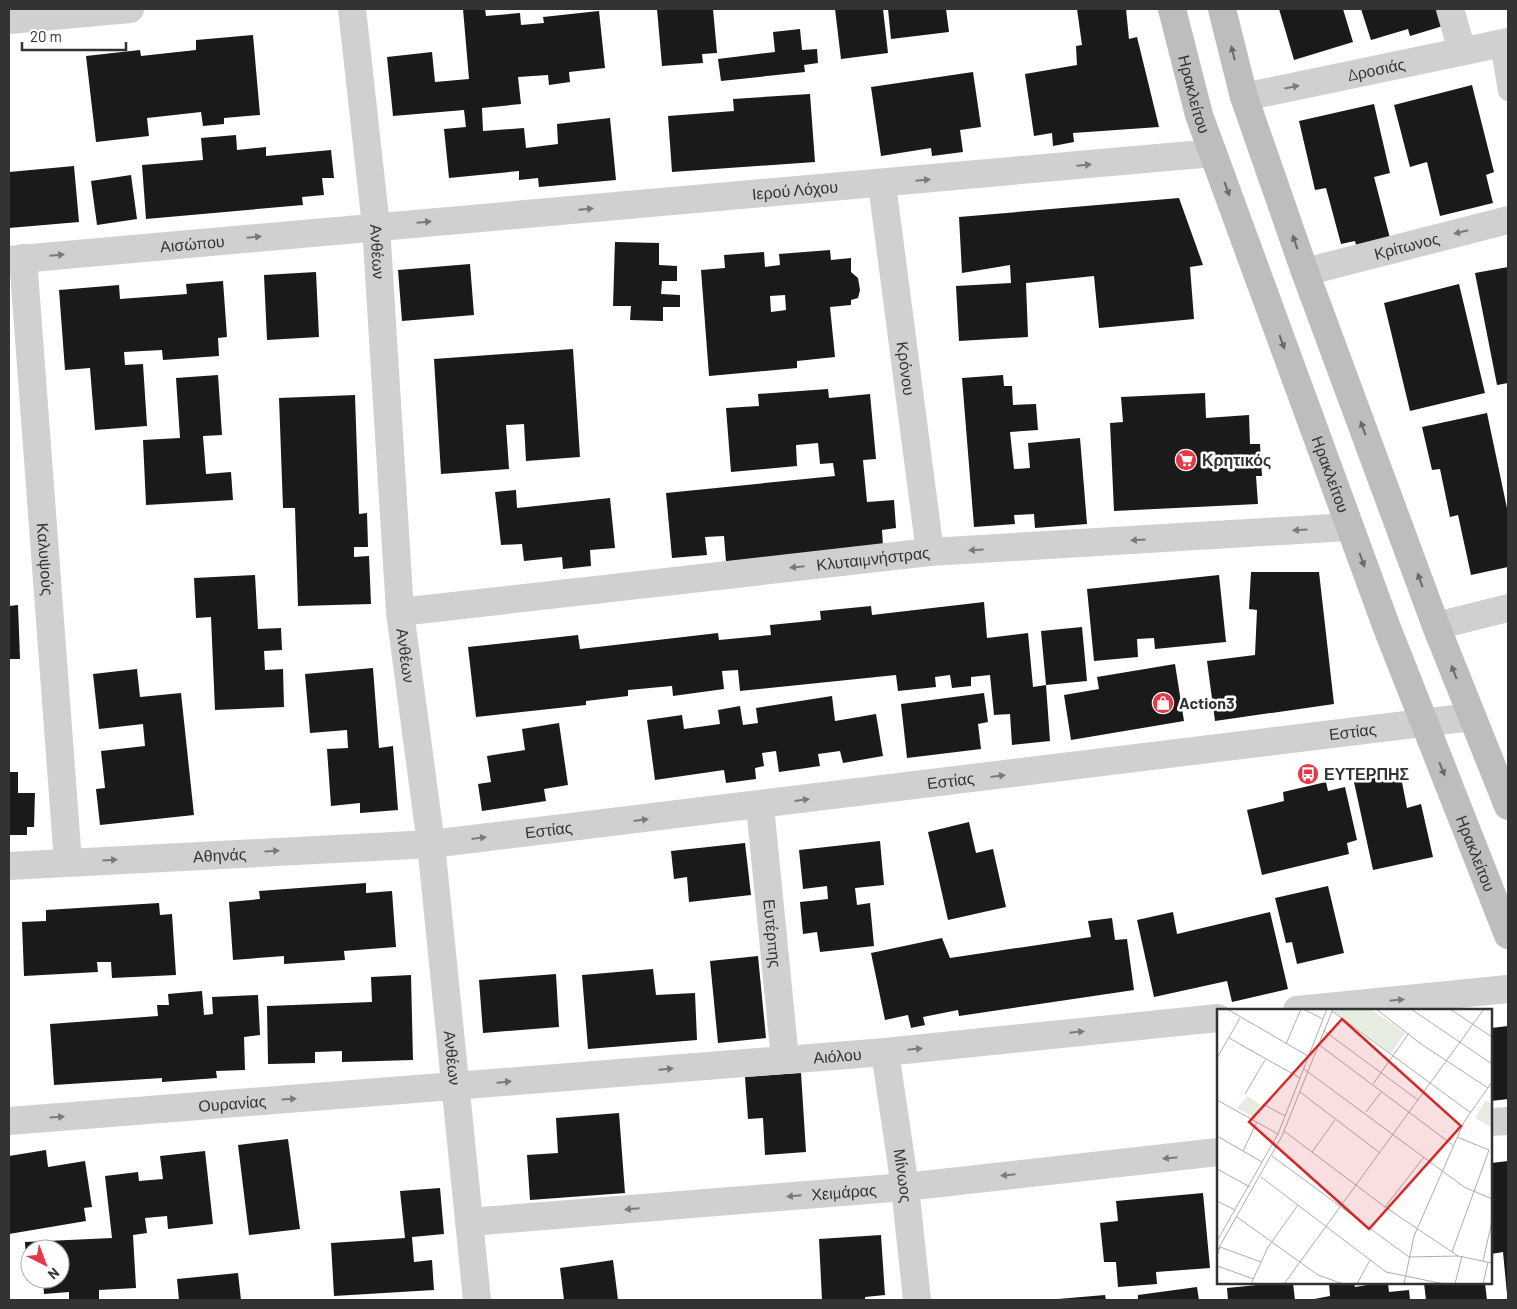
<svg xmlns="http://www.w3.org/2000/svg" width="1517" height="1309" font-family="Barlow,sans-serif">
<rect width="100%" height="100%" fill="#fff"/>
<path fill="#1a1a1a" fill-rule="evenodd" d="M463,9H485L486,16L520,13L521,25L544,23L543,17L599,11L605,68L569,72L570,82L549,85L548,75L518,77L521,104L482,108L483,131L524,128L526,148L558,144L557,124L610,118L616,180L539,187L538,178L519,180V171L449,178L444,129L466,127L464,110L393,116L387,57L432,52L435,82L469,79Z
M657,9H713L717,53L702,54L703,63L662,66Z
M835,9H883L888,53L841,59Z
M888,9H946L949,32L891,39Z
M1077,9H1126L1129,39L1137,37L1159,127L1073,133L1074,142L1053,146L1052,133L1034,136L1025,74L1077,65L1076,46L1082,45Z
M1279,9H1343L1353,42L1294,60Z
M1361,9H1437L1443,26L1410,36L1408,29L1371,40Z
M800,29L802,50L817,49L818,63L804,65L805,72L721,81L718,59L775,52L773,32Z
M253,35L260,115L224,118V124L203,126L201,112L147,118L149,136L96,142L86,56L140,50L141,56L196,50V40Z
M973,72L981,127L960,130L963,152L932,156L931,148L881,156L871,87Z
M1472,85L1494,172L1486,175L1493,203L1440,216L1427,162L1410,167L1394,105Z
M810,94L815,162L672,172L668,116L734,111L733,99Z
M1374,104L1390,173L1374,177L1392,246L1359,256L1355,241L1341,244L1326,188L1315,190L1299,121Z
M236,135L237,150L266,147V156L331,150L334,178H322L324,195L302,197L303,205L146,219L142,165L203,160L201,138Z
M74,166L79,222L9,228V172Z
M131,175L137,219L97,225L91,181Z
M1179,198L1203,265L1190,267L1194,319L1099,328L1094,276L1026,283L1028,337L959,341L956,286L1011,283L1010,265L962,273L959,217Z
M615,242L659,243V265L677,266V281H662L661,294L680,295V307H663V321L630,320L631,306H613Z
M830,250L831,260L851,258V272L858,278L860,290L858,298L851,300V305L830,307L835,357L797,361V368L709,376L701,270L725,268L724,255L764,252L765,267L780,265L779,254ZM785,295L786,310L771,312L770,296Z
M470,264L474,315L402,321L398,270Z
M1508,267V383L1497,385L1475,273Z
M316,272L319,337L267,340L264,275Z
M223,281L227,337L218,338L219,356L163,360L162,350L124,352L125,365L143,364L147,426L95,430L90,368L65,370L59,290L119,285L120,299L187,294L186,284Z
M1459,284L1485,393L1410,411L1384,303Z
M573,349L580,457L526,461L524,424L506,425L509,469L441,474L434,359Z
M218,375L222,435L203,436L206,474L231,472L233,500L146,505L143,440L180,438L176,378Z
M1003,375L1004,386H1012L1013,405L1036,404L1038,430L1010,432L1014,469L1030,468L1028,443L1080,438L1087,524L1035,528L1034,514L1014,515L1015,524L974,527L962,378Z
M828,389L829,398L870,394L876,459L863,460L867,502L894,500L896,528L882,530L883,546L726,562L724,536L705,537L707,555L672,558L666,493L835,476L833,463L820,464L818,443L796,445L797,466L731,472L726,408L759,406L758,394Z
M1205,393L1206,418L1249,415L1250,444H1260L1262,476H1256L1258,504L1114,511L1110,423L1123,422L1121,397Z
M355,395L359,514L367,513L368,547H354V557L369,556L371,604L298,606L295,508H283L279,398Z
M1487,413L1508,513V567L1471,575L1458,515L1450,517L1440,469L1432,470L1422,427Z
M516,490L517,508L610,498L615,548L590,550L591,566L563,569L562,557L524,561L522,544L501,545L495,492Z
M1251,572H1319L1334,704L1215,721L1207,661L1255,655L1257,610L1249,609Z
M255,575L258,629L281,628L282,650L264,651L265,670L283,669L284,707L215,710L211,617L196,618L194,578Z
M1219,575L1226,642L1155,649L1154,638L1137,639L1138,657L1094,661L1087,589Z
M984,602L987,638L1028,633L1033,687L1046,685L1050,741L1012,745L1010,714L994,715L990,675L971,677V686L952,688L950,675L935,677L936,687L898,691L896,675L740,691L738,670L722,671L724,689L673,696L672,686L628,690V696L586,701V705L476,717L468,647L578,635L580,649L718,633L719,640L771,635L770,625L821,620L820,611L871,606L872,615Z
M18,605L20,659H9V606Z
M1082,627L1087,681L1046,685L1041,631Z
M1175,664L1184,721L1071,740L1064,695L1099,689L1097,677Z
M373,668L379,748L393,746L398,810L360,813V803L331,806L327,749L348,748L347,730L310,733L305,674Z
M137,669L140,697L181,693L194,815L100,825L96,789L105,788L101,751L145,746L143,724L99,729L93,674Z
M984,693L988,722L978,724L981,749L907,758L901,704Z
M832,696L835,721L876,714L883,756L843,763L840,751L818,754L820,766L779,772L776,751L762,753L764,766L755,768L756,779L726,783L724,770L655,780L647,720L682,715L684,729L720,724L718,710L740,706L743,725L758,723L756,708Z
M559,723L568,785L544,789L546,801L482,811L478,784L491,782L487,756L525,750L522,729Z
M9,772H18V793H35L34,827H27V835H9Z
M1400,772L1407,808L1421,804L1433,857L1373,870L1354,782Z
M1326,782L1328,791L1345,787L1357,840L1347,843L1349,854L1262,875L1247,810L1284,801L1283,792Z
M969,822L976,853L993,849L1006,907L948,920L928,832Z
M880,841L884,885L855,888L857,905L870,903L874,946L820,952L817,932L803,934L800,902L828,899L827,886L803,889L799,850Z
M745,843L751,895L689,902L687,877L674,879L671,851Z
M366,883V893L392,891L396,947L344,951L345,960L284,964V956L233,960L229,902L260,899L259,891Z
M1328,886L1344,953L1297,964L1292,942L1286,943L1275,898Z
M159,903L160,915L172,914L176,975L112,978L111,962H97L98,972L24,976L22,922L46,921V910Z
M1173,912L1177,934L1270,912L1288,989L1232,1002L1227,981L1154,997L1137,920Z
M1112,918L1115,940L1127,939L1134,990L959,1016L958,1010L923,1017L925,1025L911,1028L908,1015L885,1020L871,953L942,938L950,958L1091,937L1088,921Z
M758,956L766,1038L718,1043L710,961Z
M653,969L656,995L695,993L697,1040L588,1049L582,975Z
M556,974L559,1027L483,1033L479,980Z
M411,975L413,1060L342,1062V1051L315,1052V1063L268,1064L267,1006L372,1002L371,977Z
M202,991L204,1015L213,1014L212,997L258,995L260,1035L244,1037L245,1070L216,1071L217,1078L162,1082V1078L54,1085L50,1024L158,1016L157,1005H169L168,994Z
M1508,1026V1099L1491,1101V1028Z
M801,1073L806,1152L765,1155L763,1118L748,1119L745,1077Z
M619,1113L625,1193L530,1200L527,1155L558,1153L556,1118Z
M288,1139L300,1229L249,1235L238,1145Z
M46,1150L48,1167L85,1161L92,1207L84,1208L86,1221L9,1234V1156Z
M205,1151L213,1224L168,1229L167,1216L145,1218L147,1233L133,1235L136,1288L99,1290V1300H69V1292L44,1294L43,1279H60V1249H30V1264H26L25,1242L112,1238L105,1176L138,1172L139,1181L163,1179L160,1156Z
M1508,1161V1294H1507L1503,1252L1491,1254V1163Z
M440,1188L444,1234L412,1237L414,1262L432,1260L434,1290L334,1296L331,1243L405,1238L400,1191Z
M1203,1193L1210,1268L1156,1272L1157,1284L1118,1287L1116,1262H1104L1100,1223L1118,1221L1116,1201Z
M881,1235L885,1295L865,1297V1300H822L819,1239Z
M613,1260L618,1300H564L560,1268Z
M238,1273L241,1300H179L177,1279Z
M1276,1283H1293L1295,1300H1228L1227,1288Z
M1329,1283H1354L1355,1287L1367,1285V1283H1388L1389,1292L1409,1290L1410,1300H1309L1330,1296Z
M1424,1283H1485L1487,1300H1426Z
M1197,1287L1199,1300H1138V1295Z
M1105,1295L1106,1300H1059L1058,1299Z"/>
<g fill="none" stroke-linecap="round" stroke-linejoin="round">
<path stroke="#d0d0d0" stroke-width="20" d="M1500,44L1508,91"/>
<g stroke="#d0d0d0" stroke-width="28">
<path id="s1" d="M352,9L376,226L400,612L431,844"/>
<path d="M1450,9L1462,51"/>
<path d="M9,20L130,9"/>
<path id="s2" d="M1244,97L1508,42"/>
<path id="s3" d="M882,184L930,552"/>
<path id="s4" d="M23,258L68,862"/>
<path id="s5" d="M9,260L1213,153"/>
<path id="s6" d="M1305,272L1508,220"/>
<path id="s7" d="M400,612L930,552L1349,527"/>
<path d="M1436,626L1508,608"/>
<path id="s8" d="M760,806L785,1059"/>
<path d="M1297,1010L1508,989"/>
<path id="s9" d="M885,1052L905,1187L917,1300"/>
<path id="s10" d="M9,1121L885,1052L1218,1018"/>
<path d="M1491,1122L1508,1121"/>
<path id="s11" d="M469,1222L905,1187L1218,1152"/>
</g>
<g stroke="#d0d0d0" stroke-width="28">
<path id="s12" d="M431,844L477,1300"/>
<path id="s13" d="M9,866L431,844L1471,717"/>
</g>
<g stroke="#bdbdbd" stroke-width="28">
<path id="s14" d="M1172,9L1199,115L1387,628L1508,935"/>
<path d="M1222,9L1244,97L1305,272L1436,626L1508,806"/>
</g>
</g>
<defs><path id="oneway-solid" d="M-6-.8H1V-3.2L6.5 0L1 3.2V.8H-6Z" transform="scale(1.25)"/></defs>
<g fill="#6a6a6a">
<use href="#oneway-solid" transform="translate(1233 53) rotate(-104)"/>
<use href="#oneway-solid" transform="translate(1227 189) rotate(70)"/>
<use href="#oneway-solid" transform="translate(1295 242) rotate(-109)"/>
<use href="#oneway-solid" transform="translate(1282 342) rotate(70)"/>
<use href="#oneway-solid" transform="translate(1363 428) rotate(-110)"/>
<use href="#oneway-solid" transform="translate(1362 560) rotate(70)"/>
<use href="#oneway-solid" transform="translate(1420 580) rotate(-110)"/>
<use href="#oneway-solid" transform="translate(1454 672) rotate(-111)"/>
<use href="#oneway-solid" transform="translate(1442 769) rotate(68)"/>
</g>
<g fill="#7a7a7a">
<use href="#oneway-solid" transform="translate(1292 87) rotate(-12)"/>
<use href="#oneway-solid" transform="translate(1084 165) rotate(-5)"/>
<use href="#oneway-solid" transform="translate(923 180) rotate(-5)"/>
<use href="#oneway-solid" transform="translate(586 209) rotate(-5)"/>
<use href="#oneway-solid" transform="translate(424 222) rotate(-5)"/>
<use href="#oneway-solid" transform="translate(1461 232) rotate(166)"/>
<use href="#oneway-solid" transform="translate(254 237) rotate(-5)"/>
<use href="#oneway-solid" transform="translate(57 255) rotate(-5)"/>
<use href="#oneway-solid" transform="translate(1300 530) rotate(176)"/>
<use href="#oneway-solid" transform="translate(1138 540) rotate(176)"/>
<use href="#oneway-solid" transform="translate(976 550) rotate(176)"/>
<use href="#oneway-solid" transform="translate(797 567) rotate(174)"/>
<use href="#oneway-solid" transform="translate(998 776) rotate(-7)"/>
<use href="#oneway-solid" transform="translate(802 800) rotate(-7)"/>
<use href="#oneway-solid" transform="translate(641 820) rotate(-7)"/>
<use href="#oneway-solid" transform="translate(479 838) rotate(-7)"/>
<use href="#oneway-solid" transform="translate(272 851) rotate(-3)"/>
<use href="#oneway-solid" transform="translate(110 860) rotate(-3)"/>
<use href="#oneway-solid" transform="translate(1397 1000) rotate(-6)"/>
<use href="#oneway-solid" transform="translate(1077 1032) rotate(-6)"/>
<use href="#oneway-solid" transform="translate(915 1049) rotate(-6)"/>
<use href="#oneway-solid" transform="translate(666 1069) rotate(-5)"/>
<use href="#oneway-solid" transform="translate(504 1082) rotate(-5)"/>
<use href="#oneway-solid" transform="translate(289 1099) rotate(-4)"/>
<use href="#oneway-solid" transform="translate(57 1117) rotate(-4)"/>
<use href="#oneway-solid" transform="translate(1170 1158) rotate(174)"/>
<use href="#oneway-solid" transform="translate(1008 1175) rotate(174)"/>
<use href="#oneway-solid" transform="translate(794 1196) rotate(175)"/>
<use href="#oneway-solid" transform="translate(632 1209) rotate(175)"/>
</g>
<defs>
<g id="supermarket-disc" transform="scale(1.125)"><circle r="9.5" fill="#e63946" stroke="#fff"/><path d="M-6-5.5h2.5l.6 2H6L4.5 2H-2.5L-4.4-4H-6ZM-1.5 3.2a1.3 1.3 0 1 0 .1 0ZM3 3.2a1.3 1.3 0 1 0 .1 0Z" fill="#fff"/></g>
<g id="shop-disc" transform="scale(1.125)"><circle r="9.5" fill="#e63946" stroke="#fff"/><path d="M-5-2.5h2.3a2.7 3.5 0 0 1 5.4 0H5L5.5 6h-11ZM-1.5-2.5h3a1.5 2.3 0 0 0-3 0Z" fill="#fff"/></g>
<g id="bus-disc" transform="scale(1.125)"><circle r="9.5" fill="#e63946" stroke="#fff"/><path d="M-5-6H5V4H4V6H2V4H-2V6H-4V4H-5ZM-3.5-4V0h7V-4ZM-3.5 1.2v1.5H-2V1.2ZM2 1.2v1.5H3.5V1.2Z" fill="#fff"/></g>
</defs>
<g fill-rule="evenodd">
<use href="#supermarket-disc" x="1186" y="460"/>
<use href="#shop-disc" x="1163" y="703"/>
<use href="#bus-disc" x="1308" y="774"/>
</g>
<g text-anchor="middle" stroke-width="5" stroke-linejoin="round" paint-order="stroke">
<g font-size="16" fill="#333" stroke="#fff">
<text dy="6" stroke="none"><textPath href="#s2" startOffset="135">Δροσιάς</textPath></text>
<text dy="6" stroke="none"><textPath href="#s14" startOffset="88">Ηρακλείτου</textPath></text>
<text dy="6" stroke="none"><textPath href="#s5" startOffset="789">Ιερού Λόχου</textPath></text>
<text dy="6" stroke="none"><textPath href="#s5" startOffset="184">Αισώπου</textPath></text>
<text dy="6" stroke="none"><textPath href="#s6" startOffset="105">Κρίτωνος</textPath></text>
<text dy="6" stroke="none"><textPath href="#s1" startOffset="244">Ανθέων</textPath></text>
<text dy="6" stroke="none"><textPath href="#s3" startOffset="186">Κρόνου</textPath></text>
<text dy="6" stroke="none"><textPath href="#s14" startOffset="492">Ηρακλείτου</textPath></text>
<text dy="6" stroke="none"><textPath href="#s7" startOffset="476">Κλυταιμνήστρας</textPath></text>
<text dy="6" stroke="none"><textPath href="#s4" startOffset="302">Καλυψούς</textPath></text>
<text dy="6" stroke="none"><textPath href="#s1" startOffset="649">Ανθέων</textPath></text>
<text dy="6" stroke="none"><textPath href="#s13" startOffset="1351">Εστίας</textPath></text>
<text dy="6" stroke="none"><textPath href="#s13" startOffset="946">Εστίας</textPath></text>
<text dy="6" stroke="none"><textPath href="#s13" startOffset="541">Εστίας</textPath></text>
<text dy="6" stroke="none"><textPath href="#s14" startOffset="898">Ηρακλείτου</textPath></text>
<text dy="6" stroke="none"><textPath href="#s13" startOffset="211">Αθηνάς</textPath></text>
<text dy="6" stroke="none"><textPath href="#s8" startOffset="128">Ευτέρπης</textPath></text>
<text dy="6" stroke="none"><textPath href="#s10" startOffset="831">Αιόλου</textPath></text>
<text dy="6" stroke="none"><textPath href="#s12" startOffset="215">Ανθέων</textPath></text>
<text dy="6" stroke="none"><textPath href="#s10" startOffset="224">Ουρανίας</textPath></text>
<text dy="6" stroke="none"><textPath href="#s9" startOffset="125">Μίνωος</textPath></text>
<text dy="6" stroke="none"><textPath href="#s11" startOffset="376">Χειμάρας</textPath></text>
</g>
<g font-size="16" font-weight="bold" fill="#333" stroke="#fff" text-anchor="start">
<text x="1202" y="466">Κρητικός</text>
<text x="1179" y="709">Action3</text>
<text x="1324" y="780">ΕΥΤΕΡΠΗΣ</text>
</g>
</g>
<g transform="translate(1217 1009)">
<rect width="275" height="275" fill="#fff"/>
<path d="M119,0H154L188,24L174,44L117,3ZM30,87L44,96L37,108L20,99ZM269,91L275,95V119L258,109Z" fill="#e6ecdf"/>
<path fill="none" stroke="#adadad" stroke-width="1" d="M10,0L91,47M86,0L106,10M159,0L204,35L271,79M194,0L275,55M233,0L275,28M115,2L254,104M106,21L201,91M12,29L83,69M69,35L84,0M101,35L237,137M0,49L23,9M87,60L247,178L275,190M156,75L192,24M83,83L163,144M28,85L48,51M0,91L61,125M46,95L68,107M149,103L165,82M67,122L168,198L241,247L275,254M0,127L45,153M26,142L40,113M95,143L118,111M55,147L192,248L241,247M0,160L33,178M44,168L169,263L227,275M0,192L18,201M168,198L207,148M20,208L101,266L126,275M0,232L61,125L110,0M0,242L65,127L116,0M235,243L272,141L240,128M0,247L3,238L44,253M266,252L275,212M0,257L37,270M34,275L51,238L81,196M67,275L267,0M140,275L153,251M187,275L197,227L247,113L275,73M238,275L245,247M266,275L271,253"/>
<path fill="#d62828" fill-opacity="0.15" stroke="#d62828" stroke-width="2.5" d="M125,10L244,117L152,220L32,113Z"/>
<rect width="275" height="275" fill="none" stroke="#333" stroke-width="2.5"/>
</g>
<rect width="1517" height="1309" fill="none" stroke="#333333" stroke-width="20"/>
<g transform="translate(45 1264) rotate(138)"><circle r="24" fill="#ffffff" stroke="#adadad"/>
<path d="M0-4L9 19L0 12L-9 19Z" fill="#e63946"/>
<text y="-8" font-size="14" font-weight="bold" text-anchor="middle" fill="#333333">N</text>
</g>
<path d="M22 42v8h104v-8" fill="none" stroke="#333333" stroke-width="2.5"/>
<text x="30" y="42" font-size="15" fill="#333333" stroke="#ffffff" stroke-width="4" paint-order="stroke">20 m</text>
</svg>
